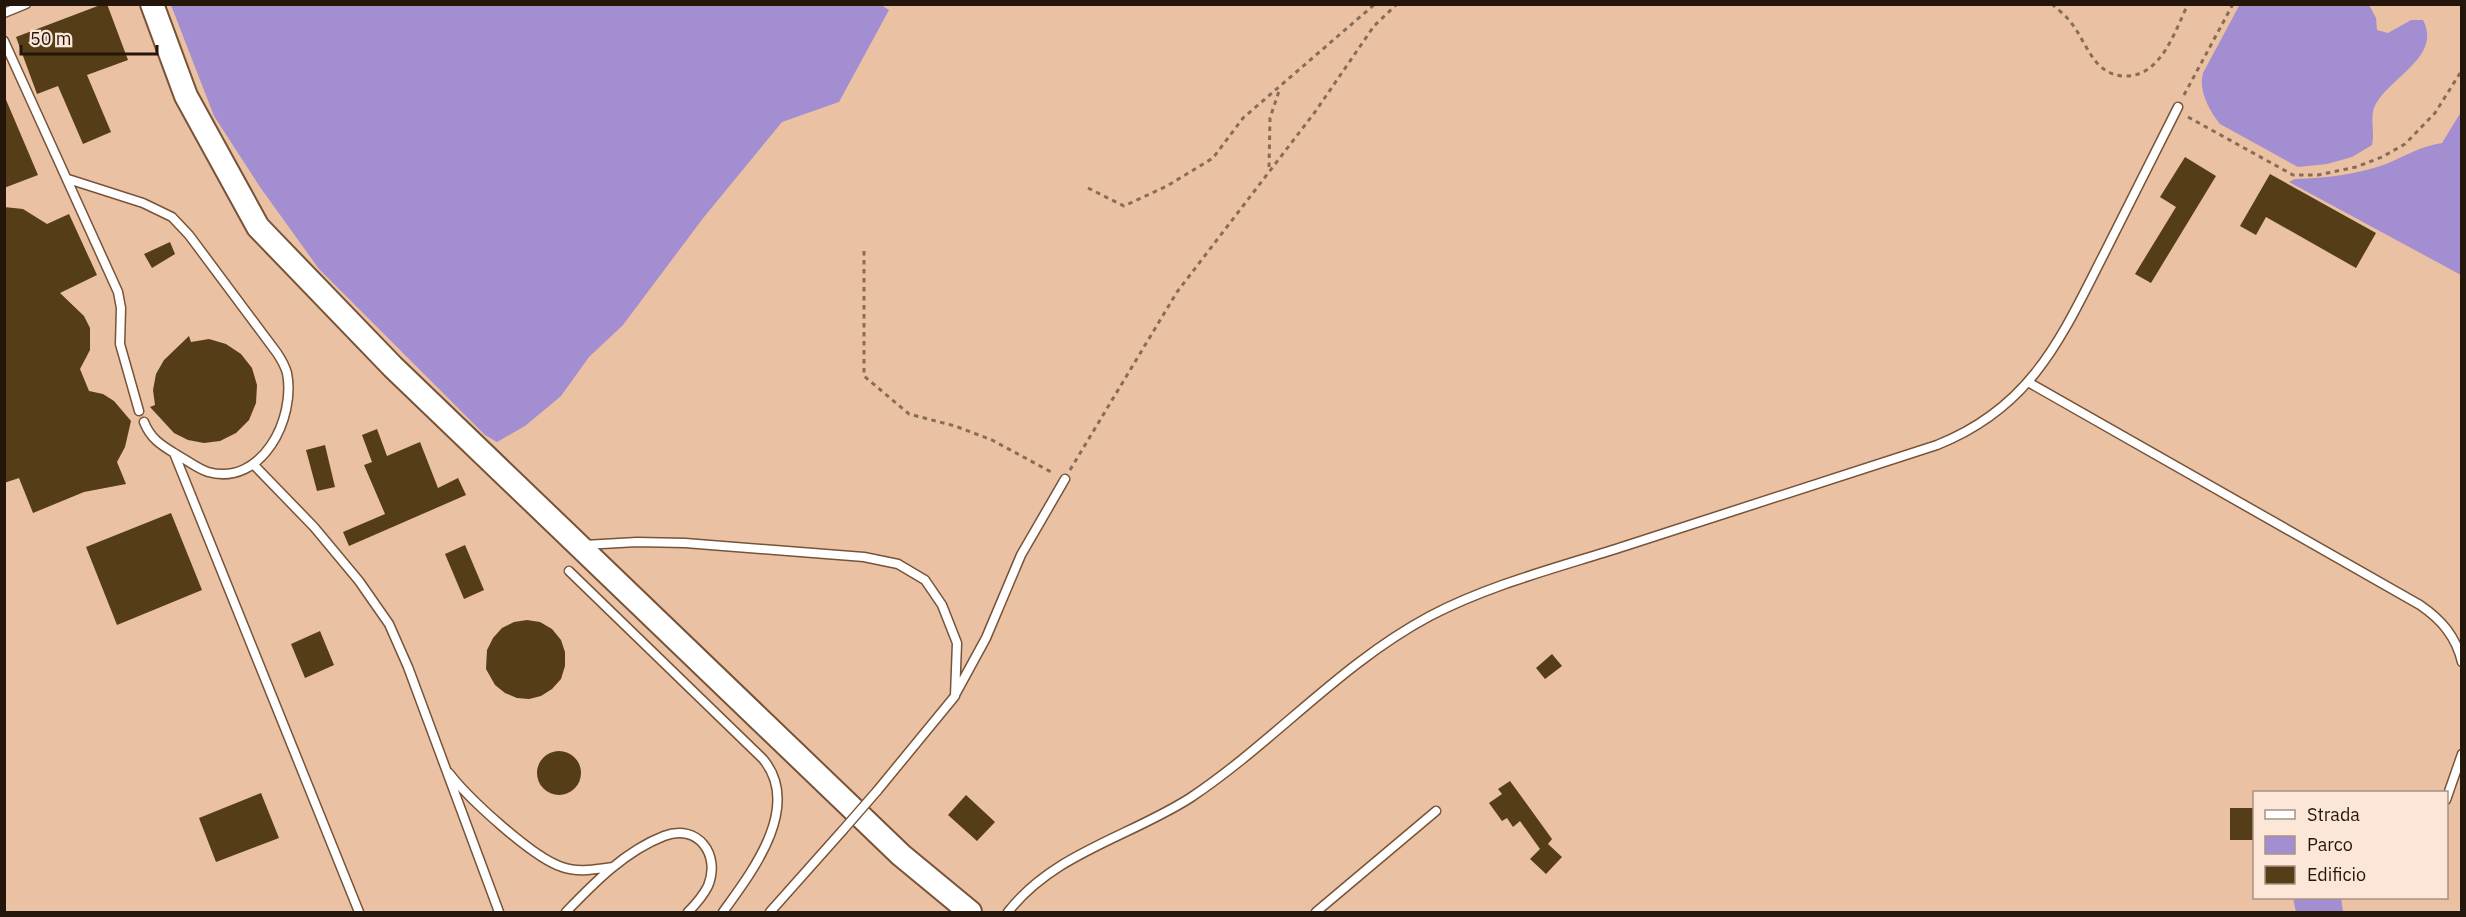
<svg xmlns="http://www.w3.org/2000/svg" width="2466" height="917" font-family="'IBM Plex Sans',sans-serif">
<rect width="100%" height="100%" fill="#eac1a3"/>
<path fill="#a28ed0" d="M2240,4L2369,5L2376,18L2377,30L2388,33L2411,20H2423C2443,58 2386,78 2374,108C2370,120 2375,132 2372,145L2352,157L2327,164L2298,167L2220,124C2209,110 2198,90 2203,73Z
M881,5L889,10L839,102L782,122L704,217L623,325L589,357L561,396L525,426L497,442L485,435L319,269L260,187L214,116L171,5Z
M2461,112V275L2289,182L2295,179C2326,178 2356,175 2386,164C2405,156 2421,146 2442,143Z
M2293,898H2341L2343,912H2296Z"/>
<path fill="#543d17" d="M103,4H107L128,60L87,75L111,132L83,144L58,86L37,94L16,37Z
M4,95L38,175L4,188Z
M2185,157L2216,176L2151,283L2135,274L2176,207L2160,197Z
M2270,174L2376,233L2356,268L2266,217L2256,235L2240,226Z
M4,207L23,209L47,224L69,214L97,275L60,293L84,316L90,328V350L80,369L89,391L103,394L114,401L131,421L125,447L117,462L126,484L84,492L33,513L19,478L4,483Z
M170,242L175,254L152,268L144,254Z
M189,336L191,342L209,339L226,344L241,354L252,368L257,385L256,403L249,420L236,433L220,441L204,443L188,440L174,433L150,407L155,405L153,390L156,374L164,360Z
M377,429L387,456L420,442L438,488L458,478L466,495L349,546L343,532L385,514L364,465L372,462L362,435Z
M325,445L335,487L317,491L306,450Z
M171,513L202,590L117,625L86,547Z
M465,545L484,590L464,599L445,554Z
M527,620L540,622L552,629L561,640L565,652V666L561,679L552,689L541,696L529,699L517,698L505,693L495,685L486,669L487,650L493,638L502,628L514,622Z
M320,631L334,665L305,678L291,644Z
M1552,654L1562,666L1545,679L1536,668Z
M537 773a22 22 0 1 1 44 0a22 22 0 1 1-44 0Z
M1510,781L1552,839L1548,844L1562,857L1546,874L1530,859L1540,849L1520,821L1513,827L1507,818L1502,821L1489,803L1502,794L1498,789Z
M261,793L279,838L216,862L199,818Z
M966,795L995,822L977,841L948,815Z
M2230,808H2254V840H2230Z"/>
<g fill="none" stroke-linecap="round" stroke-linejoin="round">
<g stroke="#775338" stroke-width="11">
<path id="lane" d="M4,13L26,4
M4,41L118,292L121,308L120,344L139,411
M68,179L143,203L172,217L189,235L277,353C281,359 285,366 287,373C296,418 262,487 208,472C198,469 188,461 179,456C163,446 151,440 144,422
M2028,382L2420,605C2442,620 2456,637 2462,662
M174,453L359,912
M254,465L314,527L359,581L389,624L408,667L499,912
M584,545L637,542L685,543L864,557L898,564L925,580L942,605L957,643L955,696L877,791
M569,571L763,759C803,807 751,873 723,912
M956,693L986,638L1021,555L1065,479
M449,773C468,798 533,858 562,867C579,873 596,869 613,867
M2446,800L2462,754
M566,912C594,883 625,851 664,836C698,823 721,855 708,886C703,896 695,905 688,912
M770,912L843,830
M1008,912C1054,853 1129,837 1190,798C1274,742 1340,664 1430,616C1491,584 1560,567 1625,546C1729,513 1833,479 1937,445C2033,407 2062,336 2106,250C2130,202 2154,154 2178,107
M1316,912L1436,811"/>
</g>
<g stroke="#775338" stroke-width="26">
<path id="secondary" d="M152,4L186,96L258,227L393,367L901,855L970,912"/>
</g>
<path stroke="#886c58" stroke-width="3" stroke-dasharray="4.5 4.5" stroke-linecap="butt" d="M2052,4C2057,9 2064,14 2069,20C2080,33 2086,50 2097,63C2105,71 2113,76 2125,76C2161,77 2175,31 2188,4
M2184,95L2233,4
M2188,117L2293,175H2318L2356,167L2382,157L2405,144L2435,113L2462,70
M1269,167L1270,118L1280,88
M1088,188L1124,206L1167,186L1213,158L1243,118L1375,4
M864,251V376L909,414L955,426L992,440L1053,473
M1070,470L1177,292L1315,112L1374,26L1397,4"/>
<use href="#lane" stroke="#fff" stroke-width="8"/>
<use href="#secondary" stroke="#fff" stroke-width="22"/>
<g stroke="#775338" stroke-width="11" stroke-linecap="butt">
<path id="lane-bridge" d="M843,830L877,791"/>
</g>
<use href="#lane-bridge" stroke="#fff" stroke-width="8"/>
</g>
<rect width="2466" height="917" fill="none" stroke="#25160b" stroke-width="12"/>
<rect x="2253" y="791" width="195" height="108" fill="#fce6d7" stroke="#a69385" stroke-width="1.5"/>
<rect x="2265" y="810" width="30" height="9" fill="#ffffff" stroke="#a69385" stroke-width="1.5"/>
<text x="2307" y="821" font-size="18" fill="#25160b">Strada</text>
<rect x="2265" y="836" width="30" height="18" fill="#a28ed0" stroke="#a69385" stroke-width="1.5"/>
<text x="2307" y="851" font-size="18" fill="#25160b">Parco</text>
<rect x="2265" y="866" width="30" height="18" fill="#543d17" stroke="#a69385" stroke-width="1.5"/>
<text x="2307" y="881" font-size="18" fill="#25160b">Edificio</text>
<path d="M21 45v9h136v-9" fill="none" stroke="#25160b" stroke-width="3"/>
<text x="30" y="45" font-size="18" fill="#25160b" stroke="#fce6d7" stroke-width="4.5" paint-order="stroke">50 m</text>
</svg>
